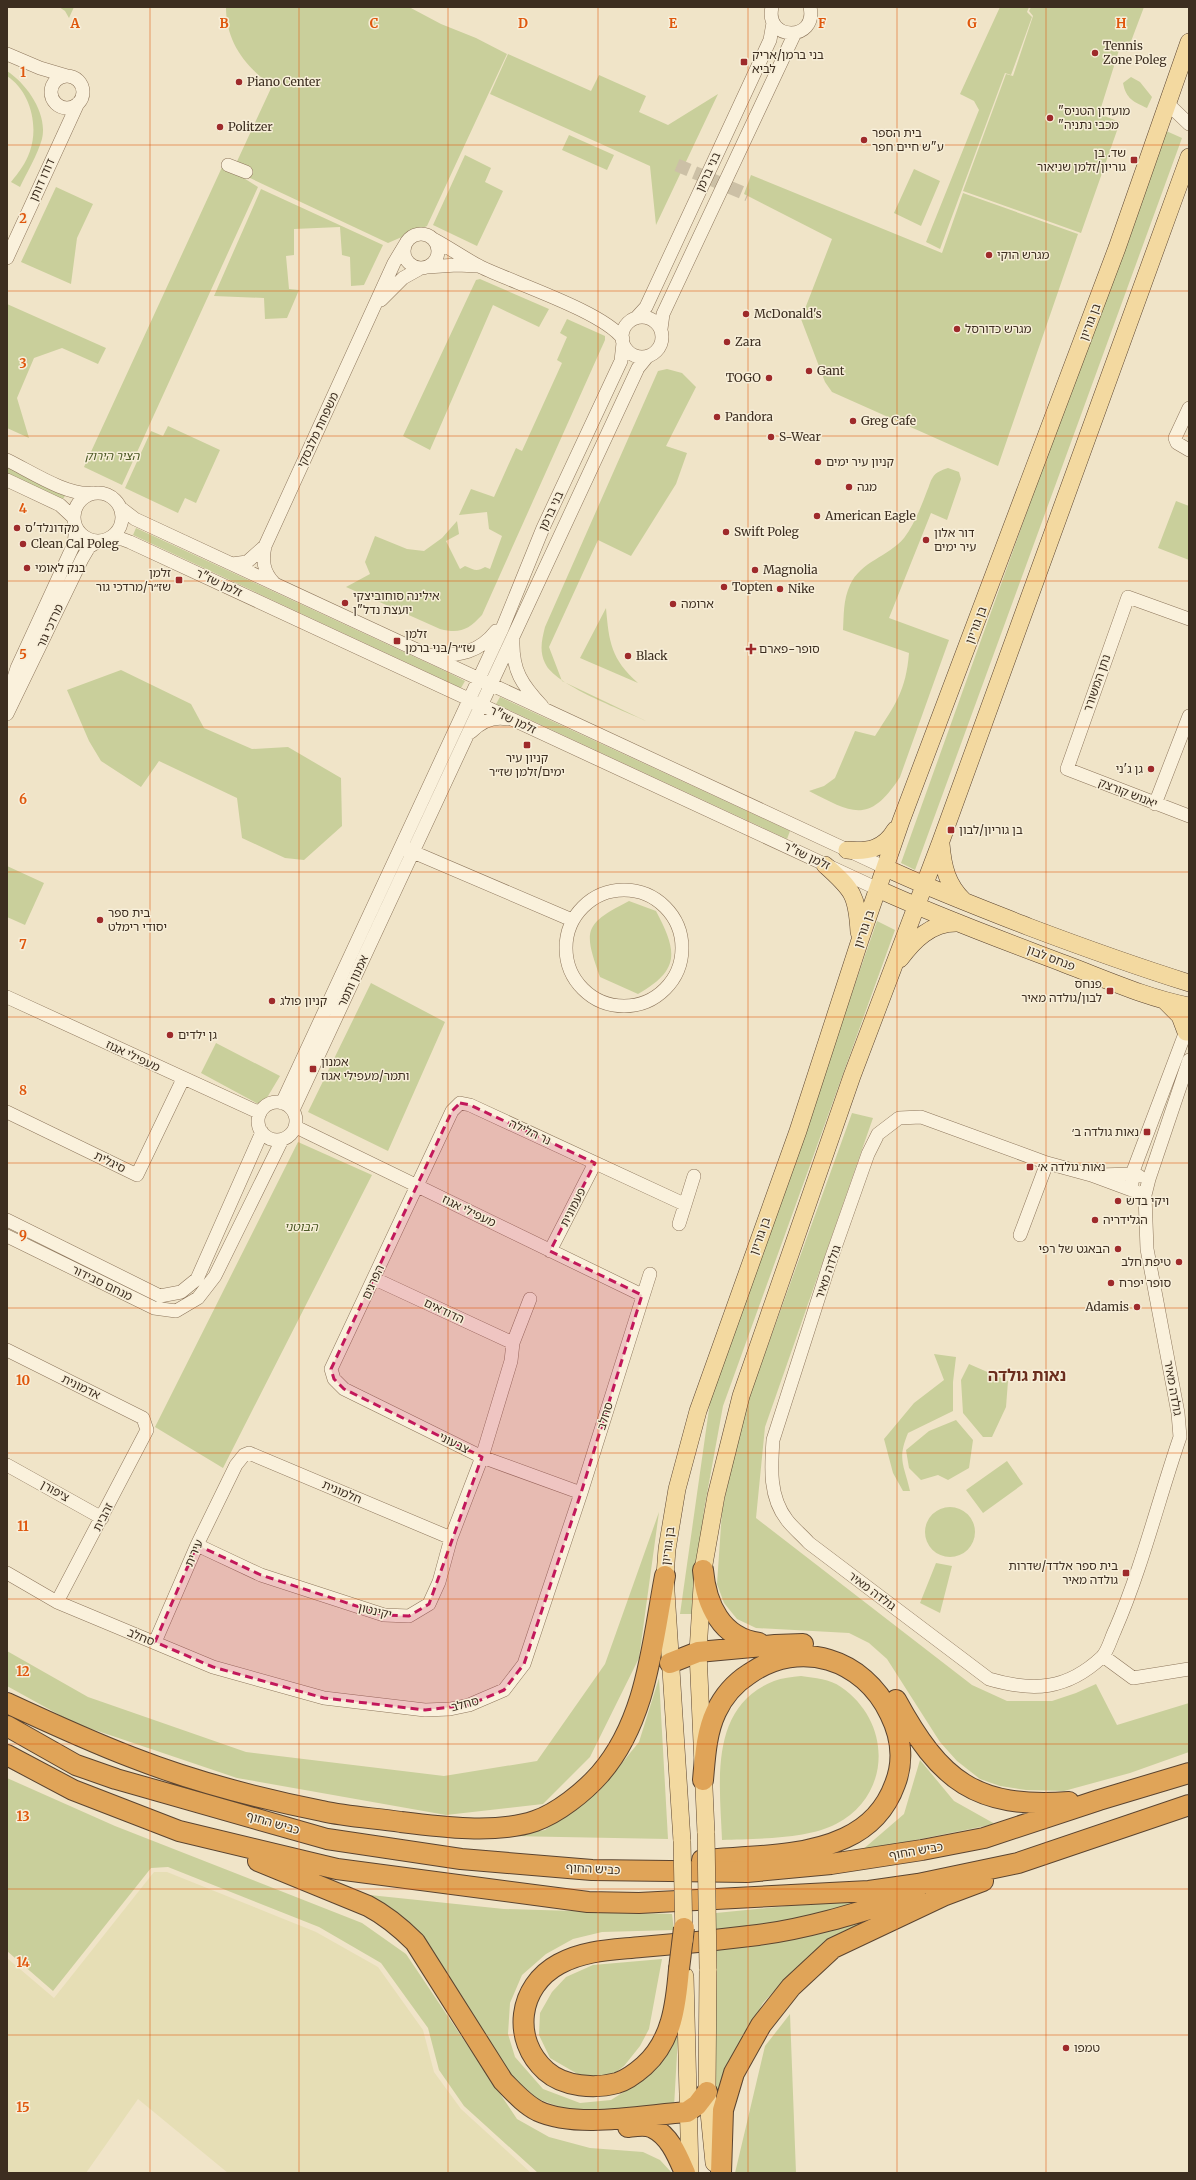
<svg xmlns="http://www.w3.org/2000/svg" width="1196" height="2180" font-family="Merriweather,'Noto Sans Hebrew',serif">
<rect width="100%" height="100%" fill="#f0e4c8"/>
<path fill="#e6deb5" d="M154,1872H167L316,1932L378,1967L423,2030L434,2072L461,2109L531,2173H228L138,2099L86,2173H7V1958L54,1998Z"/>
<path fill="#c9cf9b" d="M59,7H74L69,18L65,11Z
M226,7H409L441,24L476,38L507,54L427,226L388,243L233,170L272,86C245,66 226,42 226,7Z
M1000,7H1029L1027,12L1032,17L1011,75L1005,73L940,249L926,242L979,110L974,101L960,94Z
M1031,7H1144L1127,52L1119,50L1099,114L1120,122L1081,233L963,191L1006,74L1013,76L1033,16L1029,11Z
M508,54L591,91L599,75L646,96L639,112L668,125L718,94L656,225L650,166L490,94Z
M7,71C27,84 48,114 42,139C37,156 27,172 20,187L11,182C19,172 26,163 30,151C39,125 30,91 7,76Z
M1131,77L1140,82L1152,97L1147,108C1134,102 1126,99 1123,83Z
M1164,130L1182,138L915,870L901,863Z
M569,135L614,155L607,170L562,150Z
M465,155L491,168L485,182L503,191L477,246L433,225Z
M223,165L258,187L122,485L84,467Z
M914,169L940,181L921,226L894,213Z
M751,175L942,253L963,193L1078,234L998,466L832,392L825,382L801,319L832,239L744,194Z
M56,187L93,204L77,238L71,284L21,262Z
M261,189L383,245L364,285L351,286L350,257L342,255L340,227L294,229V255L286,256L289,289L299,290L287,318L265,319L264,298L214,296Z
M480,279L549,309L539,327L493,305L430,450L403,436L476,280Z
M7,304L106,348L98,364L62,348L34,358L17,398L29,438L7,428Z
M567,319L605,336V340L482,615C468,630 460,634 440,629L346,587L370,574L365,562L375,536L407,549L424,551L442,538L457,521L459,534L446,541L460,569L465,566C474,570 477,572 485,567L490,569L502,536L489,529L487,512L459,515L471,489L494,497L516,448L522,451L562,363L557,360L567,337L560,333Z
M667,369L682,373L696,387L666,446L687,453L676,484L631,556L598,540L549,647L562,681L646,721C623,710 554,685 545,663C539,651 542,639 545,627L658,371Z
M168,426L220,450L196,503L185,498L178,513L125,488L151,431L163,436Z
M7,465L66,494L62,501L7,474Z
M948,468L959,472L961,479L947,520L931,513L889,618L949,640L900,777C869,825 852,813 809,791L824,786L835,778L855,731L875,736C895,705 906,691 909,653L843,630C844,615 843,600 850,585C861,561 888,557 904,538C914,525 921,507 927,491C929,487 930,481 933,477C936,472 942,470 948,468Z
M1176,501L1189,506V560L1158,548Z
M136,528L445,671L465,681L461,688L442,679L133,535Z
M606,608C609,642 611,659 638,683L580,658Z
M121,670L191,704L204,728L252,749L288,747L341,778L342,826L304,860L285,858L242,838L237,798L159,761L141,787L101,761L89,741L67,690Z
M500,697L790,831L787,839L496,704Z
M7,866L44,883L25,925L7,917Z
M629,901L656,911C677,951 681,970 638,994L600,977C583,930 584,924 629,901Z
M877,921L895,930L723,1406L704,1510L693,1614H680L710,1402Z
M371,983L445,1022L388,1151L308,1112Z
M216,1043L280,1076L262,1106L201,1073Z
M852,1113L873,1118L765,1427L756,1518L972,1685L1007,1701H1052L1076,1693L1096,1684L1117,1725L1189,1703V1752L1130,1773L1064,1791L1026,1790L1000,1786L980,1779L957,1761L940,1742L887,1659L869,1643L849,1633L756,1628L737,1619L724,1603L717,1584L722,1511L743,1414Z
M298,1142L372,1175L223,1468L155,1427Z
M934,1354L956,1357L953,1382V1411L908,1433C897,1460 904,1464 910,1491H903L893,1473L884,1439L914,1403L944,1380Z
M969,1364L1008,1381L1006,1407L992,1437H983L963,1413L961,1380Z
M956,1420L973,1440L969,1468L948,1480L938,1475L921,1480L909,1468L906,1450L929,1431Z
M1007,1461L1023,1484L983,1513L966,1490Z
M925 1532a25 25 0 1 1 50 0a25 25 0 1 1-50 0Z
M659,1512L639,1658L590,1757L543,1804L446,1815L237,1778L74,1723L7,1686V1651L88,1697L246,1752L444,1776L537,1761L605,1664Z
M936,1563L952,1566L940,1613L920,1603Z
M801,1676C815,1678 830,1679 841,1687C892,1722 892,1795 836,1824C808,1839 754,1839 722,1840C720,1784 708,1707 774,1681C782,1678 792,1677 801,1676Z
M659,1678L668,1839L508,1836L545,1830L600,1790L639,1742Z
M920,1760L954,1801L995,1824L861,1851L904,1814Z
M7,1778L115,1826L362,1923L406,1954L517,2119L549,2137L590,2148L643,2152L660,2160L672,2173H538L464,2106L439,2070L428,2028L381,1963L319,1927L168,1867L151,1868L53,1991L7,1951Z
M360,1894L504,1909L672,1914L674,1930L602,1932L573,1939L546,1954L522,1975L510,2003L508,2034L515,2057L543,2089L580,2103L611,2100L646,2078L678,2036L674,2107L568,2110L538,2099L509,2074L450,1981Z
M886,1896L804,1919L715,1932L716,1913Z
M918,1899L864,1923L820,1946L785,1979L763,2003L735,2053L714,2108V1948Z
M662,1959L649,2029L640,2046L624,2066L611,2076H581L550,2058L539,2035L540,2013L552,1992L566,1977L593,1965Z
M790,2014L796,2173H735L765,2046Z"/>
<g fill="none" stroke-linecap="round" stroke-linejoin="round">
<path stroke="#ccc0a6" stroke-width="13" stroke-dasharray="13 6" stroke-linecap="butt" d="M677,165L748,195"/>
<g stroke="#8d765c" stroke-width="14">
<path id="minor" d="M772,7C764,41 818,42 810,7
M7,54L40,68L67,76
M51 92a16 16 0 1 1 32 0a16 16 0 1 1-32 0Z
M1167,103L1189,124
M228,165L246,172
M404 251a17 17 0 1 1 34 0a17 17 0 1 1-34 0Z
M433,239C450,248 465,259 481,267C514,283 604,312 623,339
M7,258L78,103
M427,267L457,265L478,266
M381,300L403,278L421,268
M622 337a20 20 0 1 1 40 0a20 20 0 1 1-40 0Z
M636,318L646,307L770,40L773,23
M661,329L663,314L795,33
M1189,408L1175,438L1177,443L1189,450
M7,460C30,471 67,496 92,493
M7,480L60,505L74,518
M74 517a24 24 0 1 1 48 0a24 24 0 1 1-48 0Z
M122,509L135,519L886,868
M110,539H122L130,542L878,889
M232,564L247,562L265,546
M274,583C263,572 262,560 265,546L394,263L406,243
M1189,619L1128,597L1067,769L1189,816
M513,640C512,670 522,685 542,706
M434,655C459,656 480,652 496,631
M7,700L17,668L74,544L76,527
M7,714L82,559L89,547L97,542
M471,732C481,722 492,716 507,719
M1155,804L1189,716
M406,849L572,920
M566 948a58 58 0 1 1 116 0a58 58 0 1 1-116 0Z
M7,997L260,1113
M258 1121a19 19 0 1 1 38 0a19 19 0 1 1-38 0Z
M282,1103L502,629L543,528L621,361L623,343
M293,1110L638,368L647,357
M7,1112L137,1175L183,1079
M296,1127L642,1295
M1099,1175L1132,1174L1139,1176
M1132,1190V1174L1189,1023
M1145,1195L1091,1175L1047,1163L921,1117L899,1118L878,1134L868,1154L831,1259L773,1440C771,1468 769,1497 787,1520C793,1528 802,1535 809,1543L989,1679C1033,1692 1067,1690 1102,1657C1108,1651 1111,1638 1115,1630C1142,1568 1158,1501 1180,1437L1178,1413L1147,1249L1145,1195L1149,1179L1189,1060
M7,1220L160,1296L181,1292L197,1279L262,1132
M679,1224L694,1176
M1020,1235L1047,1163
M7,1236L154,1308L176,1311L198,1298L215,1276L282,1140
M550,1251L595,1163
M375,1279L513,1343
M7,1350L143,1418L147,1430L57,1602
M7,1465L102,1518
M581,1493L482,1457L344,1389L334,1379L331,1369L452,1111L460,1103L470,1105L684,1204
M197,1545L261,1575L384,1615L409,1616L429,1604L439,1582L451,1538L482,1457L511,1361L513,1343L530,1299
M7,1573L57,1602L213,1667L324,1698L425,1710L450,1709L469,1705L504,1690L524,1664L581,1493L650,1274
M155,1642L197,1545L236,1465L244,1455L249,1453L451,1538
M1103,1656L1133,1678L1189,1669"/>
</g>
<g stroke="#5b4430" stroke-width="18">
<path id="major" d="M941,844C943,867 947,885 964,901
M847,850C868,852 884,849 895,830
M825,865C853,890 857,895 859,932
M886,868C933,890 981,908 1029,927C1082,947 1135,966 1189,983
M878,889C939,917 1002,940 1065,964C1105,979 1147,998 1189,1006
M900,959C914,940 931,923 956,923
M1165,1001L1180,1016L1186,1032
M706,1833L698,1652L703,1570L716,1496L741,1396L852,1076L941,841L1189,157
M682,1841L665,1576L667,1549L677,1489L698,1411L798,1131L860,940L901,821L1117,248L1189,42
M708,1969L707,2092L714,2163
M685,1976L690,2173"/>
</g>
<g stroke="#5b4430" stroke-width="22">
<path id="highway" d="M703,1570C706,1604 721,1638 759,1643
M670,1663L698,1652L775,1645L803,1644
M896,1700C940,1781 976,1809 1069,1802
M7,1703C48,1722 89,1741 131,1757C192,1781 257,1798 322,1811C348,1817 375,1818 401,1822C441,1827 497,1834 535,1821C558,1813 584,1792 600,1774C647,1720 652,1644 665,1576
M7,1726L76,1765L116,1779L327,1839L461,1859L592,1870L747,1872L831,1864L922,1850L984,1838L1099,1800L1189,1773
M7,1755L73,1790L179,1831L337,1869L588,1902L639,1903L869,1891L918,1884L1018,1863L1189,1805
M702,1860C748,1856 802,1858 845,1838C869,1827 886,1809 895,1784C904,1761 901,1736 890,1714C864,1659 800,1638 749,1674C735,1683 723,1697 716,1712C706,1733 705,1758 703,1780
M258,1861L368,1906C387,1916 400,1927 415,1942L503,2081C513,2091 524,2104 538,2111C577,2129 644,2115 687,2112L697,2105L707,2092
M679,1969C676,2005 672,2041 644,2066C636,2073 627,2080 617,2083C595,2089 564,2087 546,2071C511,2040 518,1986 559,1964C585,1950 612,1950 641,1947C680,1944 719,1940 758,1935C812,1928 863,1911 915,1895
M628,2127C636,2126 646,2124 653,2128C670,2136 678,2157 685,2173
M721,2173L723,2110L734,2073L761,2025L791,1987L833,1948L943,1896L983,1881"/>
</g>
<use href="#minor" stroke="#faf1dc" stroke-width="13"/>
<use href="#major" stroke="#f3d9a0" stroke-width="17"/>
<use href="#highway" stroke="#e0a458" stroke-width="20"/>
<g stroke="#5b4430" stroke-width="18" stroke-linecap="butt">
<path id="major-bridge" d="M706,1833L708,1969
M682,1841L684,1941"/>
</g>
<g stroke="#5b4430" stroke-width="22" stroke-linecap="butt">
<path id="highway-bridge" d="M679,1969L684,1928"/>
</g>
<use href="#major-bridge" stroke="#f3d9a0" stroke-width="17"/>
<use href="#highway-bridge" stroke="#e0a458" stroke-width="20"/>
</g>
<path fill="#c2185b" fill-opacity="0.2" stroke="#c2185b" stroke-width="3" stroke-dasharray="8 5" stroke-linejoin="round" d="M460,1103L470,1105L595,1163L550,1251L642,1295L581,1493L524,1664L504,1690L469,1705L425,1710L324,1698L213,1667L155,1642L197,1545L261,1575L384,1615L409,1616L429,1604L482,1457L344,1389L334,1379L331,1369L452,1111Z"/>
<path fill="none" stroke="#df570d" stroke-width="1" stroke-opacity="0.55" d="M150,7V2173M299,7V2173M448,7V2173M598,7V2173M748,7V2173M897,7V2173M1046,7V2173M7,145H1189M7,291H1189M7,436H1189M7,581H1189M7,727H1189M7,872H1189M7,1017H1189M7,1163H1189M7,1308H1189M7,1453H1189M7,1599H1189M7,1744H1189M7,1889H1189M7,2035H1189"/>
<g fill="#9e2a2b" stroke="#f7eed8" stroke-width="1.5">
<circle cx="1095" cy="53" r="4"/>
<rect x="740" y="58" width="8" height="8" rx="2"/>
<circle cx="239" cy="82" r="4"/>
<circle cx="1050" cy="118" r="4"/>
<circle cx="220" cy="127" r="4"/>
<circle cx="864" cy="140" r="4"/>
<rect x="1130" y="156" width="8" height="8" rx="2"/>
<circle cx="989" cy="255" r="4"/>
<circle cx="746" cy="314" r="4"/>
<circle cx="957" cy="329" r="4"/>
<circle cx="727" cy="342" r="4"/>
<circle cx="809" cy="371" r="4"/>
<circle cx="769" cy="378" r="4"/>
<circle cx="717" cy="417" r="4"/>
<circle cx="853" cy="421" r="4"/>
<circle cx="771" cy="437" r="4"/>
<circle cx="818" cy="462" r="4"/>
<circle cx="849" cy="487" r="4"/>
<circle cx="817" cy="516" r="4"/>
<circle cx="17" cy="528" r="4"/>
<circle cx="726" cy="532" r="4"/>
<circle cx="926" cy="540" r="4"/>
<circle cx="23" cy="544" r="4"/>
<circle cx="27" cy="568" r="4"/>
<circle cx="755" cy="570" r="4"/>
<rect x="175" y="576" width="8" height="8" rx="2"/>
<circle cx="724" cy="587" r="4"/>
<circle cx="780" cy="589" r="4"/>
<circle cx="345" cy="603" r="4"/>
<circle cx="673" cy="604" r="4"/>
<rect x="393" y="637" width="8" height="8" rx="2"/>
<path d="M749 643h4v4h4v4h-4v4h-4v-4h-4v-4h4z"/>
<circle cx="628" cy="656" r="4"/>
<rect x="523" y="741" width="8" height="8" rx="2"/>
<circle cx="1151" cy="769" r="4"/>
<rect x="947" y="826" width="8" height="8" rx="2"/>
<circle cx="100" cy="920" r="4"/>
<rect x="1106" y="987" width="8" height="8" rx="2"/>
<circle cx="272" cy="1001" r="4"/>
<circle cx="170" cy="1035" r="4"/>
<rect x="309" y="1065" width="8" height="8" rx="2"/>
<rect x="1143" y="1128" width="8" height="8" rx="2"/>
<rect x="1026" y="1163" width="8" height="8" rx="2"/>
<circle cx="1118" cy="1201" r="4"/>
<circle cx="1095" cy="1220" r="4"/>
<circle cx="1118" cy="1249" r="4"/>
<circle cx="1179" cy="1262" r="4"/>
<circle cx="1111" cy="1283" r="4"/>
<circle cx="1137" cy="1307" r="4"/>
<rect x="1122" y="1569" width="8" height="8" rx="2"/>
<circle cx="1066" cy="2048" r="4"/>
</g>
<g text-anchor="middle" stroke-width="3" stroke-linejoin="round" paint-order="stroke">
<g font-size="12" fill="#3d2e20" stroke="#f7eed8" text-anchor="start">
<text x="1103" y="50">Tennis<tspan x="1103" dy="14">Zone Poleg</tspan></text>
<text x="752" y="59">בני ברמן/אריק<tspan x="752" dy="14">לביא</tspan></text>
<text x="247" y="86">Piano Center</text>
<text x="1058" y="115">"מועדון הטניס<tspan x="1058" dy="14">"מכבי נתניה</tspan></text>
<text x="228" y="131">Politzer</text>
<text x="872" y="137">בית הספר<tspan x="872" dy="14">ע"ש חיים חפר</tspan></text>
<text x="1126" y="157" text-anchor="end">שד. בן<tspan x="1126" dy="14">גוריון/זלמן שניאור</tspan></text>
<text x="997" y="259">מגרש הוקי</text>
<text x="754" y="318">McDonald's</text>
<text x="965" y="333">מגרש כדורסל</text>
<text x="735" y="346">Zara</text>
<text x="817" y="375">Gant</text>
<text x="761" y="382" text-anchor="end">TOGO</text>
<text x="725" y="421">Pandora</text>
<text x="861" y="425">Greg Cafe</text>
<text x="779" y="441">S-Wear</text>
<text x="826" y="466">קניון עיר ימים</text>
<text x="857" y="491">מגה</text>
<text x="825" y="520">American Eagle</text>
<text x="25" y="532">מקדונלד'ס</text>
<text x="734" y="536">Swift Poleg</text>
<text x="934" y="537">דור אלון<tspan x="934" dy="14">עיר ימים</tspan></text>
<text x="31" y="548">Clean Cal Poleg</text>
<text x="35" y="572">בנק לאומי</text>
<text x="763" y="574">Magnolia</text>
<text x="171" y="577" text-anchor="end">זלמן<tspan x="171" dy="14">שז״ר/מרדכי גור</tspan></text>
<text x="732" y="591">Topten</text>
<text x="788" y="593">Nike</text>
<text x="353" y="600">אילינה סוחוביצקי<tspan x="353" dy="14">יועצת נדל"ן</tspan></text>
<text x="681" y="608">ארומה</text>
<text x="405" y="638">זלמן<tspan x="405" dy="14">שז״ר/בני ברמן</tspan></text>
<text x="759" y="653">סופר-פארם</text>
<text x="636" y="660">Black</text>
<text x="527" y="762" text-anchor="middle">קניון עיר<tspan x="527" dy="14">ימים/זלמן שז״ר</tspan></text>
<text x="1143" y="773" text-anchor="end">גן ג'ני</text>
<text x="959" y="834">בן גוריון/לבון</text>
<text x="108" y="917">בית ספר<tspan x="108" dy="14">יסודי רימלט</tspan></text>
<text x="1102" y="988" text-anchor="end">פנחס<tspan x="1102" dy="14">לבון/גולדה מאיר</tspan></text>
<text x="280" y="1005">קניון פולג</text>
<text x="178" y="1039">גן ילדים</text>
<text x="321" y="1066">אמנון<tspan x="321" dy="14">ותמר/מעפילי אגוז</tspan></text>
<text x="1139" y="1136" text-anchor="end">נאות גולדה ב׳</text>
<text x="1038" y="1171">נאות גולדה א׳</text>
<text x="1126" y="1205">ויקי בדש</text>
<text x="1103" y="1224">הגלידריה</text>
<text x="1110" y="1253" text-anchor="end">הבאגט של רפי</text>
<text x="1171" y="1266" text-anchor="end">טיפת חלב</text>
<text x="1119" y="1287">סופר יפרח</text>
<text x="1129" y="1311" text-anchor="end">Adamis</text>
<text x="1118" y="1570" text-anchor="end">בית ספר אלדד/שדרות<tspan x="1118" dy="14">גולדה מאיר</tspan></text>
<text x="1074" y="2052">טמפו</text>
</g>
<g font-size="12" fill="#3d2e20" stroke="#f7eed8">
<text transform="translate(708 172) rotate(-65)" y="4">בני ברמן</text>
<text transform="translate(42 180) rotate(-66)" y="4">דודו דותן</text>
<text transform="translate(1090 322) rotate(-69)" y="4">בן גוריון</text>
<text transform="translate(318 430) rotate(-65)" y="4">משפחת מלבסקי</text>
<text transform="translate(551 511) rotate(-65)" y="4">בני ברמן</text>
<text transform="translate(219 583) rotate(25)" y="4">זלמן שז"ר</text>
<text transform="translate(976 625) rotate(-69)" y="4">בן גוריון</text>
<text transform="translate(50 626) rotate(-65)" y="4">מרדכי גור</text>
<text transform="translate(1097 683) rotate(-71)" y="4">נתן המשורר</text>
<text transform="translate(513 720) rotate(25)" y="4">זלמן שז"ר</text>
<text transform="translate(1128 793) rotate(21)" y="4">יאנוש קורצק</text>
<text transform="translate(807 856) rotate(25)" y="4">זלמן שז"ר</text>
<text transform="translate(864 929) rotate(-71)" y="4">בן גוריון</text>
<text transform="translate(1051 958) rotate(21)" y="4">פנחס לבון</text>
<text transform="translate(353 981) rotate(-65)" y="4">אמנון ותמר</text>
<text transform="translate(133 1056) rotate(25)" y="4">מעפילי אגוז</text>
<text transform="translate(530 1132) rotate(25)" y="4">נר הלילה</text>
<text transform="translate(110 1162) rotate(26)" y="4">סיגלית</text>
<text transform="translate(573 1207) rotate(-63)" y="4">פעמונית</text>
<text transform="translate(469 1211) rotate(26)" y="4">מעפילי אגוז</text>
<text transform="translate(760 1236) rotate(-70)" y="4">בן גוריון</text>
<text transform="translate(828 1272) rotate(-71)" y="4">גולדה מאיר</text>
<text transform="translate(373 1282) rotate(-65)" y="4">הפרגים</text>
<text transform="translate(102 1283) rotate(26)" y="4">מנחם סבידור</text>
<text transform="translate(444 1311) rotate(25)" y="4">הדודאים</text>
<text transform="translate(81 1387) rotate(26)" y="4">אדמונית</text>
<text transform="translate(1173 1388) rotate(80)" y="4">גולדה מאיר</text>
<text transform="translate(605 1416) rotate(-73)" y="4">סחלב</text>
<text transform="translate(454 1443) rotate(26)" y="4">צבעוני</text>
<text transform="translate(55 1491) rotate(29)" y="4">ציפורן</text>
<text transform="translate(342 1492) rotate(23)" y="4">חלמונית</text>
<text transform="translate(103 1517) rotate(-63)" y="4">זהבית</text>
<text transform="translate(668 1546) rotate(-83)" y="4">בן גוריון</text>
<text transform="translate(194 1553) rotate(-66)" y="4">עירית</text>
<text transform="translate(872 1591) rotate(37)" y="4">גולדה מאיר</text>
<text transform="translate(375 1611) rotate(13)" y="4">יקינטון</text>
<text transform="translate(141 1637) rotate(22)" y="4">סחלב</text>
<text transform="translate(465 1704) rotate(-15)" y="4">סחלב</text>
<text transform="translate(273 1823) rotate(16)" y="4">כביש החוף</text>
<text transform="translate(916 1851) rotate(-10)" y="4">כביש החוף</text>
<text transform="translate(593 1869) rotate(3)" y="4">כביש החוף</text>
</g>
<g font-size="12" font-style="italic" fill="#4d5a26" stroke="#f7eed8">
<text x="112" y="460">הציר הירוק</text>
<text x="301" y="1231">הבוטני</text>
</g>
<g font-size="16" font-weight="bold" fill="#6b2e1e" stroke="#f7eed8">
<text x="1027" y="1381">נאות גולדה</text>
</g>
</g>
<g font-size="13" text-anchor="middle" font-weight="bold" fill="#df570d" stroke="#f7eed8" stroke-width="3" stroke-linejoin="round" paint-order="stroke">
<text x="75" y="28">A</text>
<text x="224" y="28">B</text>
<text x="374" y="28">C</text>
<text x="523" y="28">D</text>
<text x="673" y="28">E</text>
<text x="822" y="28">F</text>
<text x="972" y="28">G</text>
<text x="1121" y="28">H</text>
<text x="23" y="77">1</text>
<text x="23" y="223">2</text>
<text x="23" y="368">3</text>
<text x="23" y="513">4</text>
<text x="23" y="659">5</text>
<text x="23" y="804">6</text>
<text x="23" y="949">7</text>
<text x="23" y="1095">8</text>
<text x="23" y="1240">9</text>
<text x="23" y="1385">10</text>
<text x="23" y="1531">11</text>
<text x="23" y="1676">12</text>
<text x="23" y="1821">13</text>
<text x="23" y="1967">14</text>
<text x="23" y="2112">15</text>
</g>
<rect width="1196" height="2180" fill="none" stroke="#3d2e20" stroke-width="16"/>
</svg>
